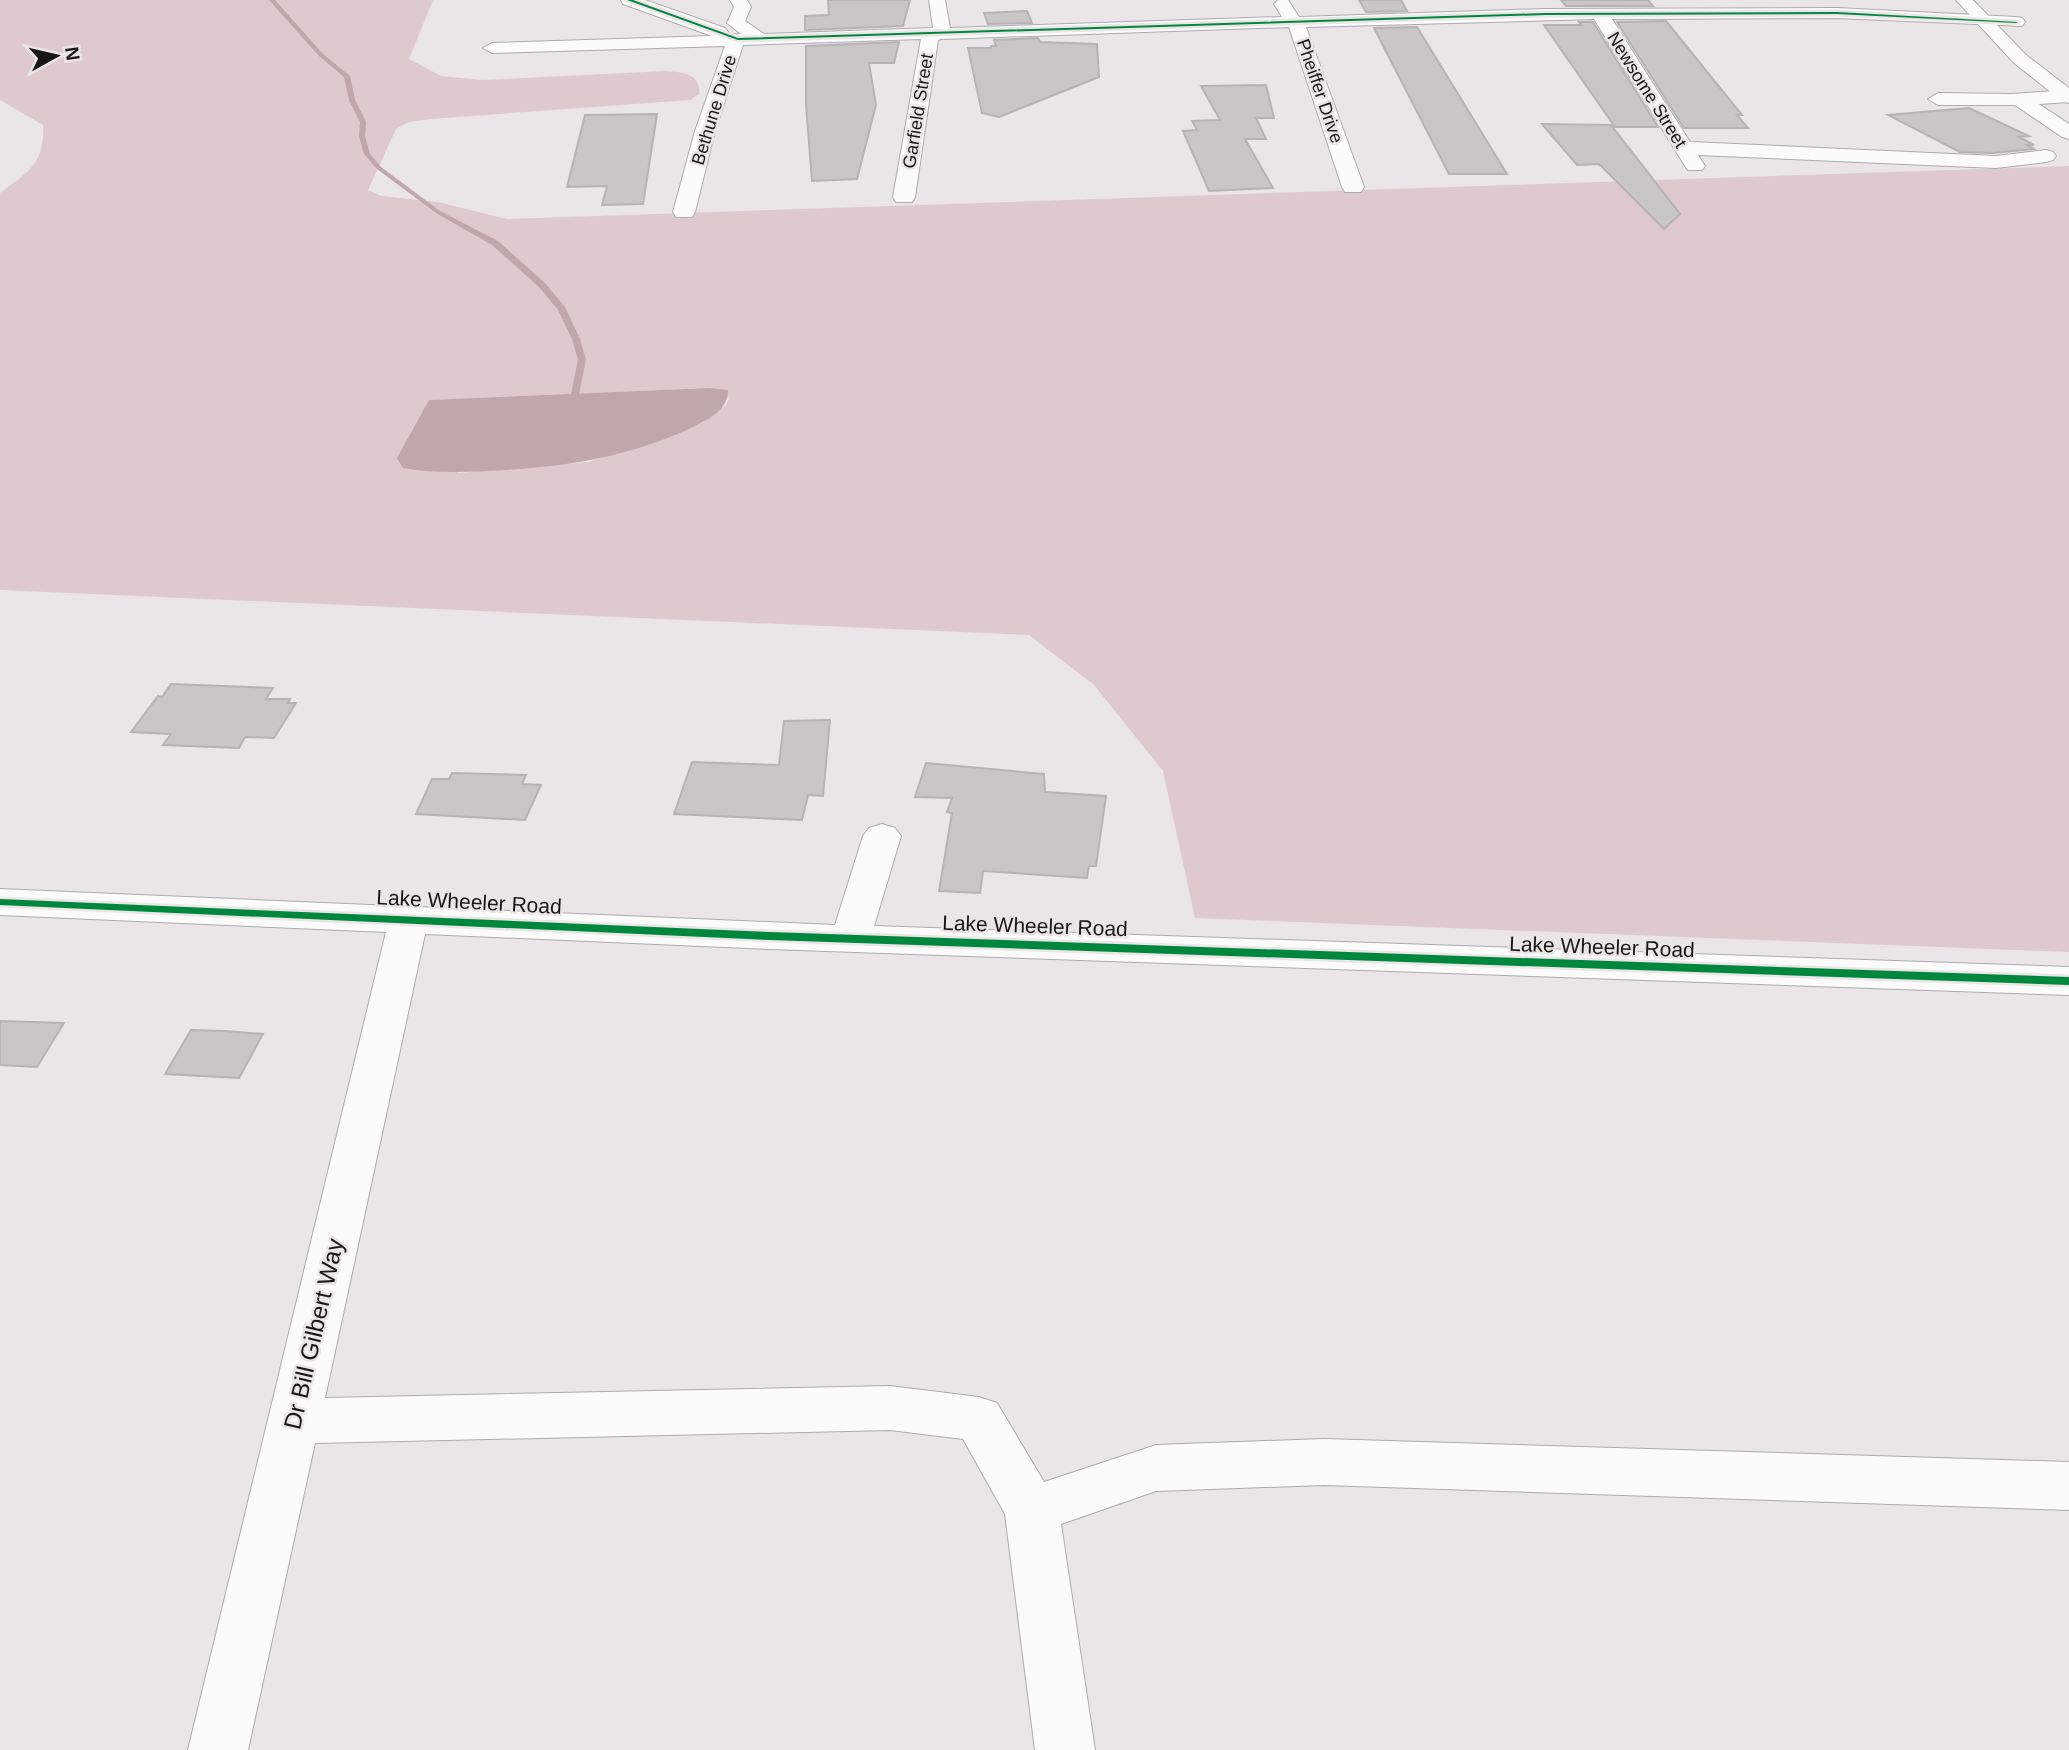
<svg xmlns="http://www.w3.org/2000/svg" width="2069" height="1750" font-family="Helvetica,sans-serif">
<rect width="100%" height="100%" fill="#eae6e7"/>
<path fill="#decacd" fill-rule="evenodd" d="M0,0H433L409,59L441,76L483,80L666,71C682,72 701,73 699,94L690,100L431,119L408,122L396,129L368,190L382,196L438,202L507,219L2069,166V952L1195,918L1163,771L1094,685L1029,635L0,590V193C28,172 45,164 43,125L0,100ZM709,388L729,398L726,405L704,422L589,462L458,473L417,426L429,400Z"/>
<path fill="#bfa7aa" d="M709,388L728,390C729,411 705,421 689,429C630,456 570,466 506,470C471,472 438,474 403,468L397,458L429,400Z"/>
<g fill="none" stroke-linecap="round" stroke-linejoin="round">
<path fill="#bfa7aa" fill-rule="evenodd" d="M269,0H275L323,54L350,76L355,100L366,122L365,136L370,154L381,167L440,211L498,241L545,283L565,307L580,339L586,360L579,394L584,407L583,409H577L571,394L578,360L572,339L558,310L539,287L492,245L436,213L377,169L364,154L359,136L360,122L349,100L344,77L319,56Z"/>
</g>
<path fill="#c8c6c6" stroke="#b6b3b4" stroke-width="2" d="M828,0H910L903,26L805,30V16L829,15Z
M1359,0H1401L1407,11L1366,12Z
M1561,0H1648L1653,6H1566Z
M1027,11L1032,23L988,24L984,13Z
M1666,21L1742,115H1737L1748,128H1684L1617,22Z
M1579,22H1593L1658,127H1615L1544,25H1582Z
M1417,27L1507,174H1449L1374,28Z
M1038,38L1040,42L1097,44L1099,77L999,117L982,113L968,48H991V46H996L994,40Z
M899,42L894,63H869L876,105L857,179L812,181L806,105V46Z
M1266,85L1274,118H1256L1266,139H1245L1273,188L1209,191L1183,131L1197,130L1192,121L1220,120L1201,86Z
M1969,108L2029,136L2019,137L2034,145H2027L2034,149L1993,153L1960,152L1888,115Z
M657,114L643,204L602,205L607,186L567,187L585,115Z
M1542,124L1611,125L1680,214L1664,229L1599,164L1577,165Z
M171,684L273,688L266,699H290L288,703H296L274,738L245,737L239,748L163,745L171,734L131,732L158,696L162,697Z
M830,720L823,796L808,795L802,820L674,814L692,762L779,765L784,721Z
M926,763L1044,774L1045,792L1106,796L1096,866H1089L1087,878L983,871L980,893L939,891L952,813L947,812L952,798L915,797Z
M452,773L526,775L522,784L541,785L525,820L416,814L432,779H449Z
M0,1021L64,1023L37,1067L0,1065Z
M191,1030L225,1031L263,1034L239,1078L165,1074Z"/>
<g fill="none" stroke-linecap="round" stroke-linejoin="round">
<g stroke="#adabab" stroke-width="2">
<path id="minor" d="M621,0H645L725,28L728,32L726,35L741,34L727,23L734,7L730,0H747L751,7L745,21L764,34L933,28L929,0H945L950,28L1282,17L1274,4L1278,0H1288L1299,17L1545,9L1837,8L2016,17L2022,18L2025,22L2022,26L1837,18L1612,19L1690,142L1996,156L2046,150L2053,152L2056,156L2053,160L2046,162L1996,168L1698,155L1705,166L1702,170H1688L1685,166L1594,19L1306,27L1364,187L1361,192H1345L1342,187L1289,27L941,39L938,40L915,197L912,202H896L893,197L921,39L743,45L715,131L695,212L692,217H676L673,212L695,131L725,46L492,53L483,48L492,43L712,36L623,4Z
M2069,90V102L2039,104L2069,124V139L2062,137L2015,105H1938L1928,99L1938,93L2011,94Z
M882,824L895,828L901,836L874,926L2069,967V995L770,949L425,934L325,1398L890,1386L979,1397L997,1403L1044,1482L1156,1445L1324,1439L2069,1462V1510L1324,1485L1156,1491L1061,1524L1095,1750H1035L1005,1514L963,1439L890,1430L315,1443L248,1750H188L386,932L0,915V889L835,925L863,836L869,828Z"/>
</g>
<g stroke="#adabab" stroke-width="2">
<path id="major" d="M1956,0H1973L2026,55L2069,88V103L2062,101L2014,63Z"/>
</g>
<use href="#minor" fill="#fcfbfb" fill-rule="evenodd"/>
<use href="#major" fill="#fcfbfb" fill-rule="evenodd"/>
<g stroke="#ebe5e6" stroke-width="5">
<path id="cycleway" d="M627,0H633L738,38L1545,13L1837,12L2018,22L2016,23L1837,14L1545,15L738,40Z
M0,899L770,932L2069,977V985L770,940L0,905Z"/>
</g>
<use href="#cycleway" fill="#00873e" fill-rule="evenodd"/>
</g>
<g text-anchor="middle" stroke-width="5" stroke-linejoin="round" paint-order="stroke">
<g font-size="18" fill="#181616" stroke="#ebe5e6">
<text transform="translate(1647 90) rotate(58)" y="6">Newsome Street</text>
<text transform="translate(1320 91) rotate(71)" y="6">Pheiffer Drive</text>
<text transform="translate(714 110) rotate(-73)" y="6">Bethune Drive</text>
<text transform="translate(918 111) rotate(-81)" y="6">Garfield Street</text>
</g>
<g font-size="21" fill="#181616" stroke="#ebe5e6">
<text transform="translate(469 902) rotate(3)" y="7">Lake Wheeler Road</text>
<text transform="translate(1035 926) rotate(2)" y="7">Lake Wheeler Road</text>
<text transform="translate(1602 947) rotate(2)" y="7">Lake Wheeler Road</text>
</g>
<g font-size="24" fill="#181616" stroke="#ebe5e6">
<text transform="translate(314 1334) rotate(-77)" y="8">Dr Bill Gilbert Way</text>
</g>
</g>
<g transform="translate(56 56) rotate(82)" stroke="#ebe5e6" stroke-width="5" paint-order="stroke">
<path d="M0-5L12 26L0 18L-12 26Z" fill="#181616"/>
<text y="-10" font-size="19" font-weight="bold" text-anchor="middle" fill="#181616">N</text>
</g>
</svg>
